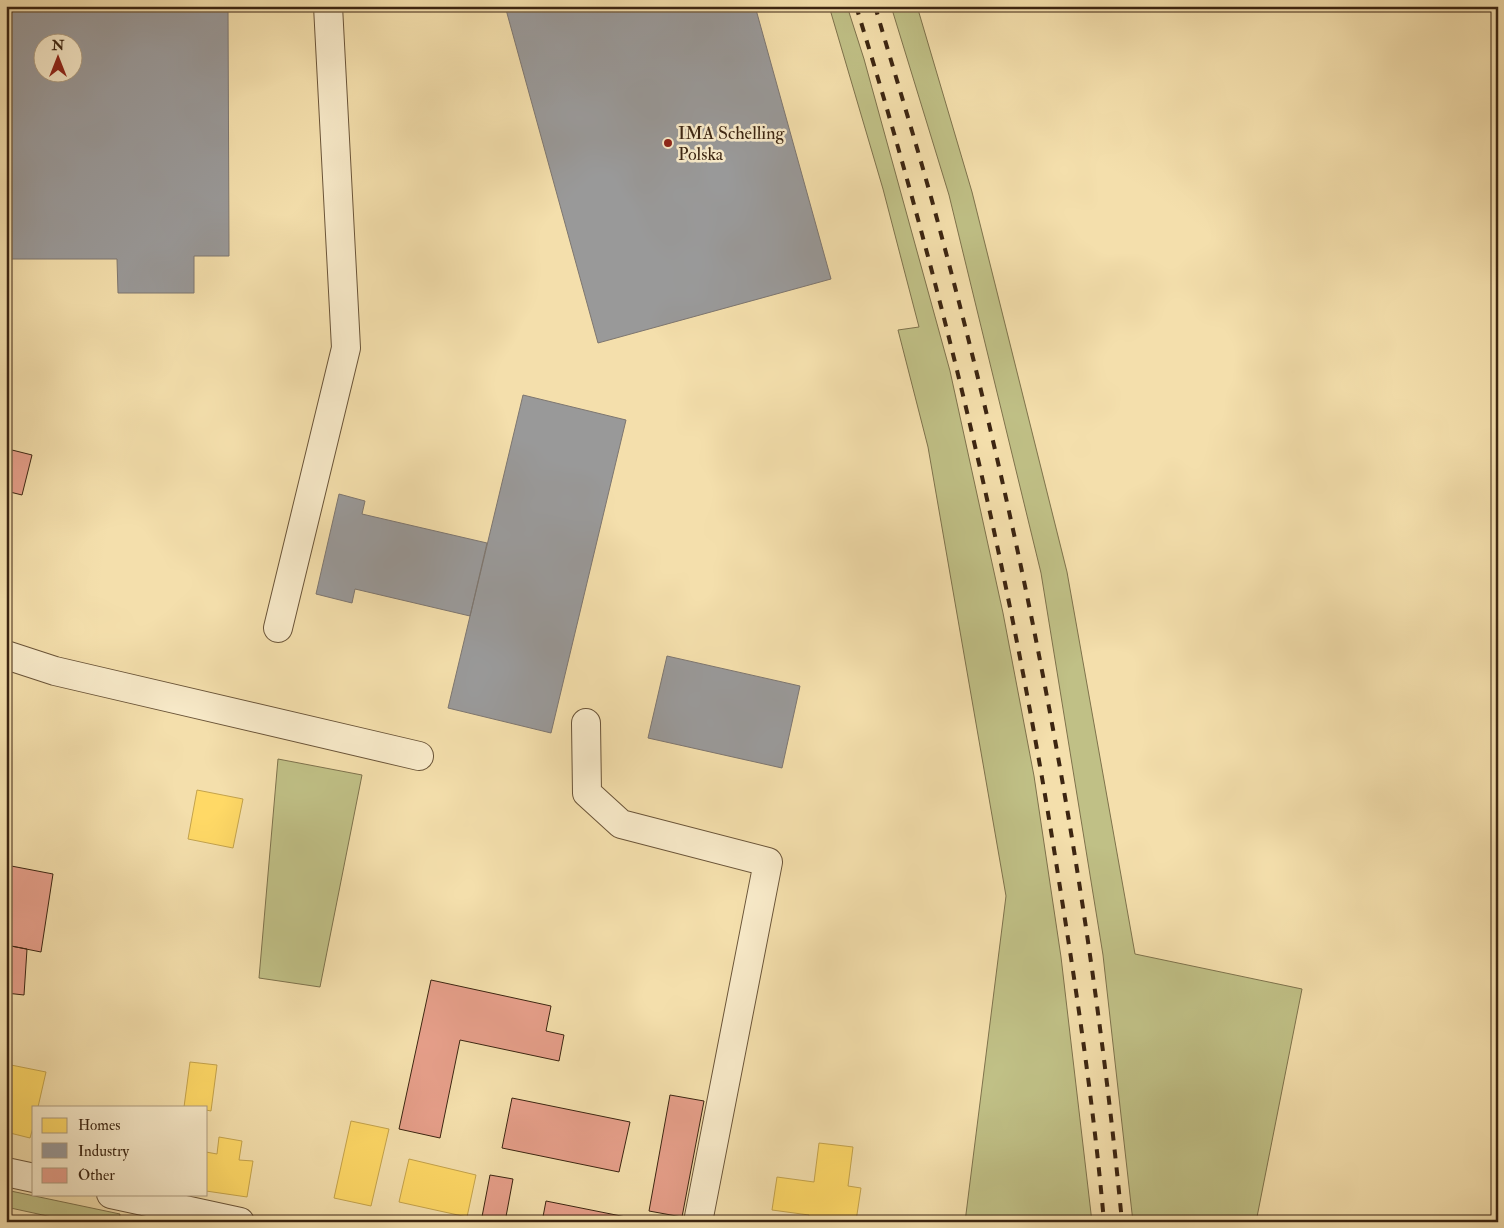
<svg xmlns="http://www.w3.org/2000/svg" width="1504" height="1228" font-family="'IM FELL Double Pica',serif">
<rect width="100%" height="100%" fill="#f4dfac"/>
<filter id="stains"><feTurbulence type="fractalNoise" baseFrequency=".004" numOctaves="4"/><feColorMatrix values="0 0 0 0 .2 0 0 0 0 .09 0 0 0 0 .02 0 0 0 .5 -.17"/></filter>
<radialGradient id="worn" r=".72"><stop offset=".6" stop-color="#630" stop-opacity="0"/><stop offset="1" stop-color="#630" stop-opacity=".3"/></radialGradient>
<path fill="#c0c086" stroke="#7e724c" d="M829,6H847L864,59L950,371L1003,613L1034,776L1061,957L1092,1222H965L1006,896L928,447L898,330L919,327L883,189Z
M891,6H917L972,192L1067,572L1135,954L1302,989L1256,1222H1133L1103,955L1041,573L949,195Z
M278,759L362,775L320,987L259,978Z
M6,1190L120,1214L119,1222H75L6,1207Z"/>
<path fill="#ffd966" stroke="#c4a34c" d="M197,790L243,799L233,848L188,839Z
M190,1062L217,1065L211,1111L206,1110V1107H184Z
M6,1064L46,1072L38,1107H34V1124L30,1138L6,1132Z
M351,1121L389,1129L371,1206L334,1198Z
M219,1137L242,1141L239,1160L253,1161L247,1197L206,1191V1152L217,1154Z
M819,1143L853,1147L848,1186L861,1188L856,1221L808,1222L809,1215L772,1210L777,1177L814,1182Z
M409,1159L476,1175L467,1217L399,1202Z"/>
<path fill="#999" stroke="#7d7670" fill-rule="evenodd" d="M6,6H228L229,256H194V293H118L117,259H6ZM42,42H72V72H42Z
M505,6H755L831,279L598,343Z
M523,395L626,420L551,733L448,708Z
M339,494L365,501L362,514L487,543L470,616L355,589L352,603L316,594Z
M667,656L800,686L782,768L648,738Z"/>
<path fill="#e69f8a" stroke="#3c2511" d="M12,450L32,455L22,495L6,491V475Z
M6,865L53,874L41,952L6,945Z
M6,945L27,949L24,995L6,993Z
M431,980L551,1006L546,1031L564,1035L559,1061L460,1040L440,1138L399,1129Z
M670,1095L704,1101L682,1217L649,1211Z
M512,1098L630,1122L619,1172L502,1148Z
M490,1175L513,1179L505,1222H481Z
M546,1201L636,1219V1222H542Z"/>
<g fill="none" stroke-linecap="round" stroke-linejoin="round">
<g stroke="#6a5438" stroke-width="30">
<path id="minor" d="M278,628L346,348L328,6
M6,655L55,671L419,756
M586,723L587,793L621,824L768,862L698,1222
M6,1172L34,1178
M111,1194L240,1222"/>
</g>
<use href="#minor" stroke="#f8eac9" stroke-width="28"/>
<path stroke="#3c2511" stroke-width="4" stroke-dasharray="9 9" stroke-linecap="butt" d="M856,6C945,293 1013,585 1059,881C1077,994 1094,1108 1104,1222
M875,6C897,82 921,158 941,234C1028,557 1090,889 1122,1222"/>
</g>
<circle fill="#8f2418" stroke="#f8eac9" stroke-width="2" cx="668" cy="143" r="5"/>
<g text-anchor="middle" stroke-width="5" stroke-linejoin="round" paint-order="stroke">
<g font-size="18" fill="#3c2511" stroke="#f8eac9" text-anchor="start">
<text x="678" y="139">IMA Schelling<tspan x="678" dy="21">Polska</tspan></text>
</g>
</g>
<rect width="1504" height="1228" fill="none" stroke="#f4dfac" stroke-width="25"/>
<rect x="8" y="8" width="1489" height="1213" fill="none" stroke="#3c2511" stroke-width="2.5"/>
<rect x="12" y="12" width="1479" height="1203" fill="none" stroke="#3c2511"/>
<rect x="32" y="1106" width="175" height="90" fill="#f8eac9" stroke="#ad9b7f"/>
<rect x="42" y="1118" width="25" height="15" fill="#ffd966" stroke="#ad9b7f"/>
<text x="78" y="1130" font-size="15" fill="#3c2511">Homes</text>
<rect x="42" y="1143" width="25" height="15" fill="#999999" stroke="#ad9b7f"/>
<text x="78" y="1156" font-size="15" fill="#3c2511">Industry</text>
<rect x="42" y="1168" width="25" height="15" fill="#e69f8a" stroke="#ad9b7f"/>
<text x="78" y="1180" font-size="15" fill="#3c2511">Other</text>
<g transform="translate(58 58)"><circle r="24" fill="#f8eac9" stroke="#ad9b7f"/>
<path d="M0-4L9 19L0 12L-9 19Z" fill="#8f2418"/>
<text y="-8" font-size="14" font-weight="bold" text-anchor="middle" fill="#3c2511">N</text>
</g>
<rect width="100%" height="100%" filter="url(#stains)"/>
<rect width="100%" height="100%" fill="url(#worn)"/>
</svg>
